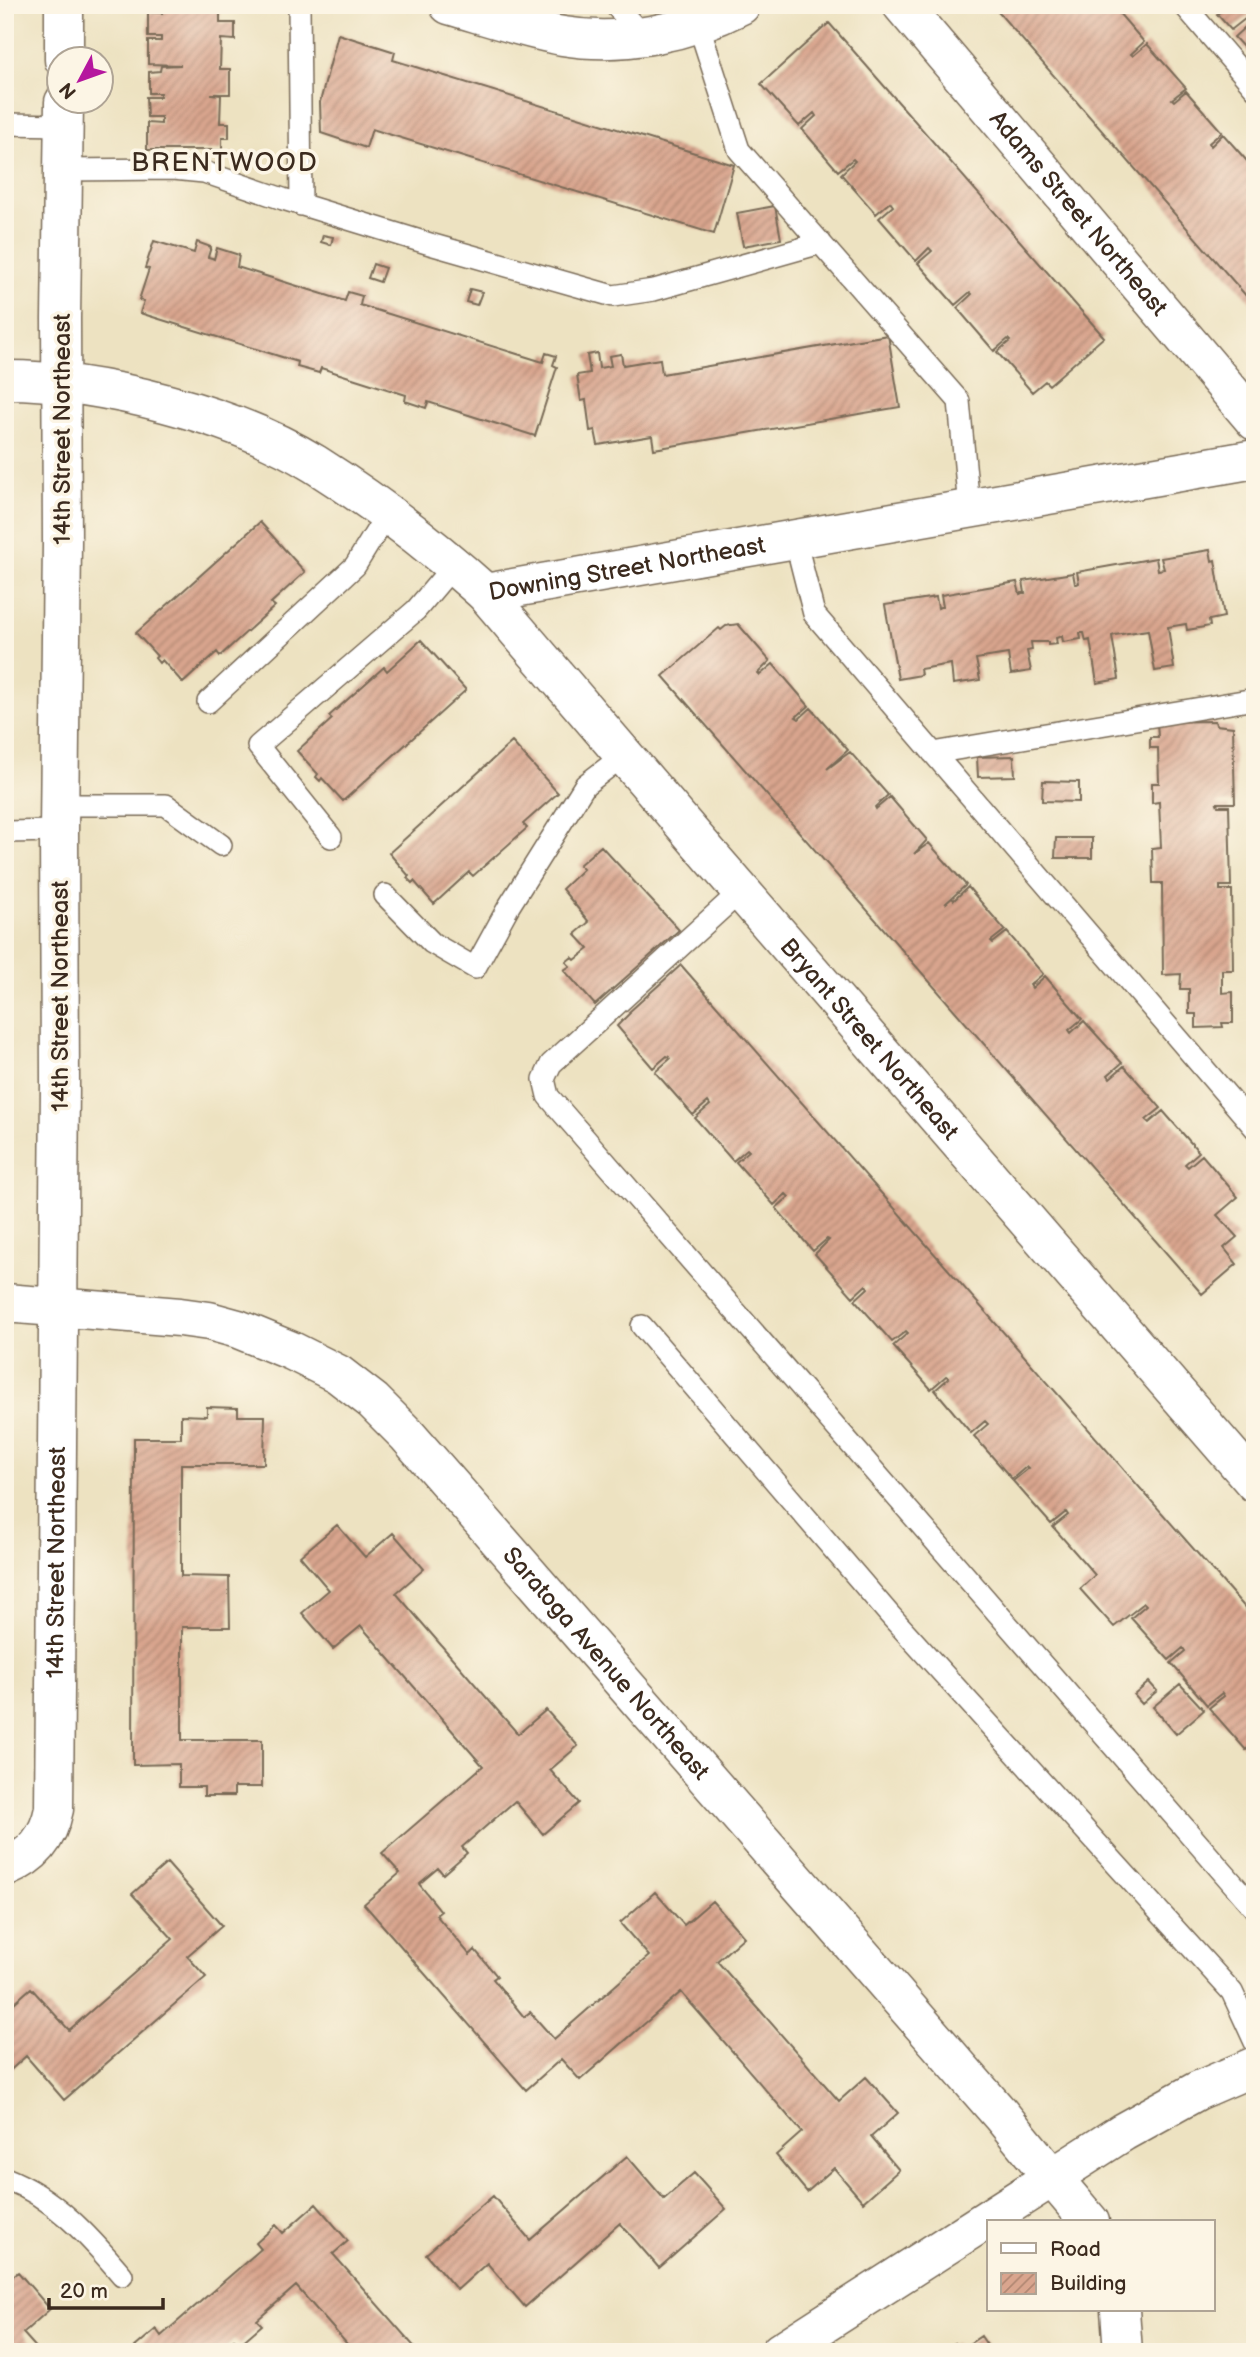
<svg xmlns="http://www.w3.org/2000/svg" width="1260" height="2357" font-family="'Balsamiq Sans',sans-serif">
<defs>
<pattern id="building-hatch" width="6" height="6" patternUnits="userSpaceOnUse" patternTransform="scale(1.75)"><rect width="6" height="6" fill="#d9a58e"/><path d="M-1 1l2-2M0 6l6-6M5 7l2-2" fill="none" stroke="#b18773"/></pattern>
</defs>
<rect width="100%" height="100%" fill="#fcf5e5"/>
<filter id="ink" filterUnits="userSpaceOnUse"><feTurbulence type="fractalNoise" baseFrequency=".0143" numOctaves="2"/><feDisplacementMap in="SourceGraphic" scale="14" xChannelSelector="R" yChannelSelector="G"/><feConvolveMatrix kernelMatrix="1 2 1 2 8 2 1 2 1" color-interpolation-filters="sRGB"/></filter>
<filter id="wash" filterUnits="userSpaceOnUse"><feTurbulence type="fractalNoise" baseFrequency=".00686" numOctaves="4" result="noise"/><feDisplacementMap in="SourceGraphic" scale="28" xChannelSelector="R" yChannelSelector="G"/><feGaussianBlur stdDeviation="1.57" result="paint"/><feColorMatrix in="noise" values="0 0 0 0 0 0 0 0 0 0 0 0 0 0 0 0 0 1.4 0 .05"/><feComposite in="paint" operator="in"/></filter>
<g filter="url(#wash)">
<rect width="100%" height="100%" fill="#ede2c1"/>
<g id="blocks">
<path fill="url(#building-hatch)" d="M992,5H1098L1093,10L1095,12L1102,5H1112L1144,42L1131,54L1133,56L1147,44L1186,88L1172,99L1174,101L1186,91L1222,132L1209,143L1211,146L1223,134L1255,170V184L1249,189L1250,191L1255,187V306Z
M1228,5H1255V11L1231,30L1217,14Z
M193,6H220V23H235V40L221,39L220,69H230V94H211L221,95L220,123H229V138H222V150H147V123L161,124V117H147L146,97H160V93H149V72L160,71L161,66L181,65L148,64V41H161V37H148V12L162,13V9H193Z
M1255,18V60L1234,37Z
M829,23L1104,337L1049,385L1045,381L1032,392L997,352L1010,341L1008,339L994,351L957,308L972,294L970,292L955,305L918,263L932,251L929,248L916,261L879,218L893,206L890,202L876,214L841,174L855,161L853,159L838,171L802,129L816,116L814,113L799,126L761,84Z
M338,34L395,52L393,60L734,165L714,234L372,129L366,148L321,133L320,102Z
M775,206L781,239L743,246L737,213Z
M323,235L333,237L331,245L321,242Z
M154,241L194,253L197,242L211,247L208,257L212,258L214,259L217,248L239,255L237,267L345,301L348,292L362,296L360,305L543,362L546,353L556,356L553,365L557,367L535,436L428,402L426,408L405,401L406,395L321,368L319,373L297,367L298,362L140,313L144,301L139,300L149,269L145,268Z
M373,264L385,268L380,282L368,278Z
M470,289L482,292L477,305L466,302Z
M888,335L900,407L654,449L652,436L598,445L595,430L590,431L586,400L581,401L577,375L590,373L587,355L597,353L599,368L611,366L609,356L621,354L623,365L660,359L662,374Z
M260,522L305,572L271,603L275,606L220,656L217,652L183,683L162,660L159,663L155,658L157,656L136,633Z
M1210,550L1212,561L1215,560L1224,617L1209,620L1210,626L1199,628L1187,630L1186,624L1168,627L1174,668L1155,671L1148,630L1115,635L1112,636L1119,679L1097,683L1090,640L1086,641L1084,633H1080L1081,639L1063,642L1062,636L1056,638L1057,644L1048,645V642H1031L1032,650L1027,651L1031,671L1011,674L1008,654L976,659L980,680L953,684L951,664L920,669L921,675L898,679L885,605L936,597L938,608L940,607H943L941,595L1017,582L1020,594L1022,593H1025L1023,581L1073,573L1075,584H1077L1079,583L1077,572L1156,558L1158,570L1164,569L1161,558Z
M738,624L770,661L758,673L760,675L773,664L809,706L796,717L799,719L811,708L848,750L827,769L850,752L888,795L875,807L876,809L890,797L927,840L914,854L929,843L966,885L945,904L952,898L954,900L968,887L1005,930L991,941L993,943L1007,932L1043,974L1030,985L1032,988L1045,976L1082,1019L1069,1030L1071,1033L1084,1021L1122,1063L1108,1075L1110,1078L1124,1066L1161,1108L1146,1120L1149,1123L1163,1111L1199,1152L1185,1164L1188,1167L1202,1155L1238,1197L1217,1215L1237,1237L1224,1248L1237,1264L1202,1294L663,676L719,628L721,630L726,626Z
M421,640L466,690L343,801L322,778L320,781L316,777L318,774L297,751L332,719L329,716L384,667L387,671Z
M1215,721L1216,725L1233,727L1235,803H1217L1218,806H1229L1231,886H1220V890H1232L1233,970H1222V993L1233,992V1023H1222L1223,1027L1196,1028V1014H1189V989H1180L1181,974L1163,975L1162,883H1153L1152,848L1161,847L1159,802L1152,803V783H1159L1158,748H1150V737H1158L1157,722Z
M512,742L558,793L523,824L527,828L473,876L469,872L434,904L414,881L412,883L407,878L409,876L389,853Z
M1014,756L1015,776L978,777L977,757Z
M1043,781L1079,782V802L1042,801Z
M1056,838H1092V858H1055Z
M601,846L679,930L595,1005L564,970L570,966L566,962L572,957L575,960L589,949L575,934L589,922L562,889L583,869L579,865Z
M681,965L1255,1619V1742L1246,1750L1209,1708L1224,1696L1222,1693L1207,1705L1171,1663L1185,1651L1183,1648L1169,1660L1131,1618L1146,1605L1144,1603L1114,1627L1080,1589L1095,1575L1053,1527L1068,1515L1066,1512L1051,1524L1013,1481L1029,1468L1027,1466L1012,1479L974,1436L988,1424L985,1421L971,1433L935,1390L949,1378L946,1376L931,1389L893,1346L908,1333L906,1331L892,1342L855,1300L868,1288L866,1285L853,1297L815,1254L829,1240L827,1239L813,1251L776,1208L789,1197L786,1194L774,1205L736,1162L749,1151L747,1149L733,1161L695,1118L710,1105L708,1102L693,1115L655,1072L670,1059L669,1057L667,1056L653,1068L617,1026L630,1013L629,1012Z
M207,1407L238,1408V1416H265L264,1464H181V1576L229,1577L230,1627H182V1740H262V1787H234V1796H204V1787H179V1764L133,1765L134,1438H181V1415L207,1416Z
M337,1525L365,1557L393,1533L424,1569L396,1593L518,1734L546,1710L578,1746L550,1770L579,1803L543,1834L515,1801L462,1847L467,1853L443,1874L438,1868L419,1884L441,1911L436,1915L470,1955L475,1950L497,1976L493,1979L524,2017L530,2012L554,2039L649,1956L620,1923L655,1892L684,1925L712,1901L744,1937L717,1961L839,2101L866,2077L898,2113L871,2137L899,2170L863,2202L834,2168L807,2192L776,2155L802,2132L681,1992L580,2080L561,2059L526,2090L364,1904L400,1873L382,1853L483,1766L361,1626L333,1649L302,1613L329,1590L300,1556Z
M1149,1682L1157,1691L1142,1704L1134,1695Z
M1180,1684L1204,1710L1176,1734L1153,1707Z
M167,1863L222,1926L187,1956L206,1977L64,2100L26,2056L5,2075V2011L31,1988L69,2030L173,1939L132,1894Z
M627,2156L664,2199L694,2173L726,2209L659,2268L620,2223L525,2307L487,2263L457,2290L426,2254L493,2196L530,2240Z
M316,2204L348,2241L333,2254L419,2352H354L296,2286L257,2320L262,2325L239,2345L234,2340L221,2352H140L135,2347L156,2329L161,2336L261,2249L256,2243L276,2225L283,2233Z
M18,2272L50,2309L23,2333L40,2352H5V2282Z
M981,2336L991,2351L996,2347L999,2352H942L955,2343L960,2350Z"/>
</g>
</g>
<g filter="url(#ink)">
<use href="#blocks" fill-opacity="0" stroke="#796a57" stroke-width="2"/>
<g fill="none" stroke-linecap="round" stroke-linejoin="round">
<g stroke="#796a57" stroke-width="24">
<path id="lane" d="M299,5L301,205
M615,5L643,36
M1184,5L1255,88
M698,23L739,150L959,401L969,508
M5,124L63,125
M63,170L173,169L204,172L283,199L430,244L613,296L654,290L821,243
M795,539L814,614L1255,1128
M208,702L355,566L387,514
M933,753L1255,699
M59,805H166L221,845
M5,832L59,831
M331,837L258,746L416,610L454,565
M741,891L551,1064L544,1079L548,1096L1255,1909
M385,895L432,943L475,968L509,906L585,785L624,755
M642,1326L889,1614L1232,1992L1255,2042
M5,2178C54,2197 89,2236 122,2275"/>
</g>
<g stroke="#796a57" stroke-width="41">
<g id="street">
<path d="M449,5C487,16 525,29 563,36C623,46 688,32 741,5"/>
<path id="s1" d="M902,5L1255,421"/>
<path d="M64,60V5"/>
<path id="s2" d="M5,380C101,380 234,414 315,464C375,502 433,546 485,593L695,838L1255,1483"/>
<path id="s3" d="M485,593L1255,459"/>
<path id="s4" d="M5,1303L180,1317L209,1321L238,1329L292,1351L338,1374L373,1401L407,1435L1001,2115L1052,2177"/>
<path id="s5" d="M5,1868C33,1856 48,1839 54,1809L60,1083L59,831L62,541L61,318L64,102"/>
</g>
</g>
<g stroke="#796a57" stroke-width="41">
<path id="secondary" d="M1052,2177L1090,2222
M1120,2310L1123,2352"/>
</g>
<g stroke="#796a57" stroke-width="41">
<path id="primary" d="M780,2352L1123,2132L1197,2091L1255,2066"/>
</g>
<use href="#lane" stroke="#fff" stroke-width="21"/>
<use href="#street" stroke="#fff" stroke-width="38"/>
<use href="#secondary" stroke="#fff" stroke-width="38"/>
<use href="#primary" stroke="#fff" stroke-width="38"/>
</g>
</g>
<g text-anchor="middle" stroke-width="7" stroke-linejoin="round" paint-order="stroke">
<g font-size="24" fill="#3b2a1e" stroke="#fcf5e5">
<text dy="8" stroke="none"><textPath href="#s1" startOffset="273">Adams Street Northeast</textPath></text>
<text transform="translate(62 429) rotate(-90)" y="8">14th Street Northeast</text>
<text dy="8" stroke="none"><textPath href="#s3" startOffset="144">Downing Street Northeast</textPath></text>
<text transform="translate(60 996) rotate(-90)" y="8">14th Street Northeast</text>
<text dy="8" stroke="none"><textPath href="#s2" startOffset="1127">Bryant Street Northeast</textPath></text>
<text dy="8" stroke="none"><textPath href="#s5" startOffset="327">14th Street Northeast</textPath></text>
<text dy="8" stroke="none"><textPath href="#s4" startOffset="740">Saratoga Avenue Northeast</textPath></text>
</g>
<g font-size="26" letter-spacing="2" fill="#3b2a1e" stroke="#fcf5e5">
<text x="225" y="171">BRENTWOOD</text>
</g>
</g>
<rect width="1260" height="2357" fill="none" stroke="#fcf5e5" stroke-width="28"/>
<rect x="987" y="2220" width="228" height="91" fill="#fcf5e5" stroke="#afa495" stroke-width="2"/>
<rect x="1001" y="2243" width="35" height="10" fill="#ffffff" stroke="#afa495" stroke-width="2"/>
<text x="1050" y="2256" font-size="21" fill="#3b2a1e">Road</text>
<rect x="1001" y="2273" width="35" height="21" fill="url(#building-hatch)" stroke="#afa495" stroke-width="2"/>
<text x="1050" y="2290" font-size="21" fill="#3b2a1e">Building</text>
<g transform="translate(80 80) rotate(229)"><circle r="33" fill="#fcf5e5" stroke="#afa495" stroke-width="2"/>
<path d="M0-5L12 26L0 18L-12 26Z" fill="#b5179e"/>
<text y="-10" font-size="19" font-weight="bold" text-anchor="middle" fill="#3b2a1e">N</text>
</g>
<path d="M49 2298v10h114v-10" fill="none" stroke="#3b2a1e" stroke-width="3.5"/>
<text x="60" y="2298" font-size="21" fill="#3b2a1e" stroke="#fcf5e5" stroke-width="5" paint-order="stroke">20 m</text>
</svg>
